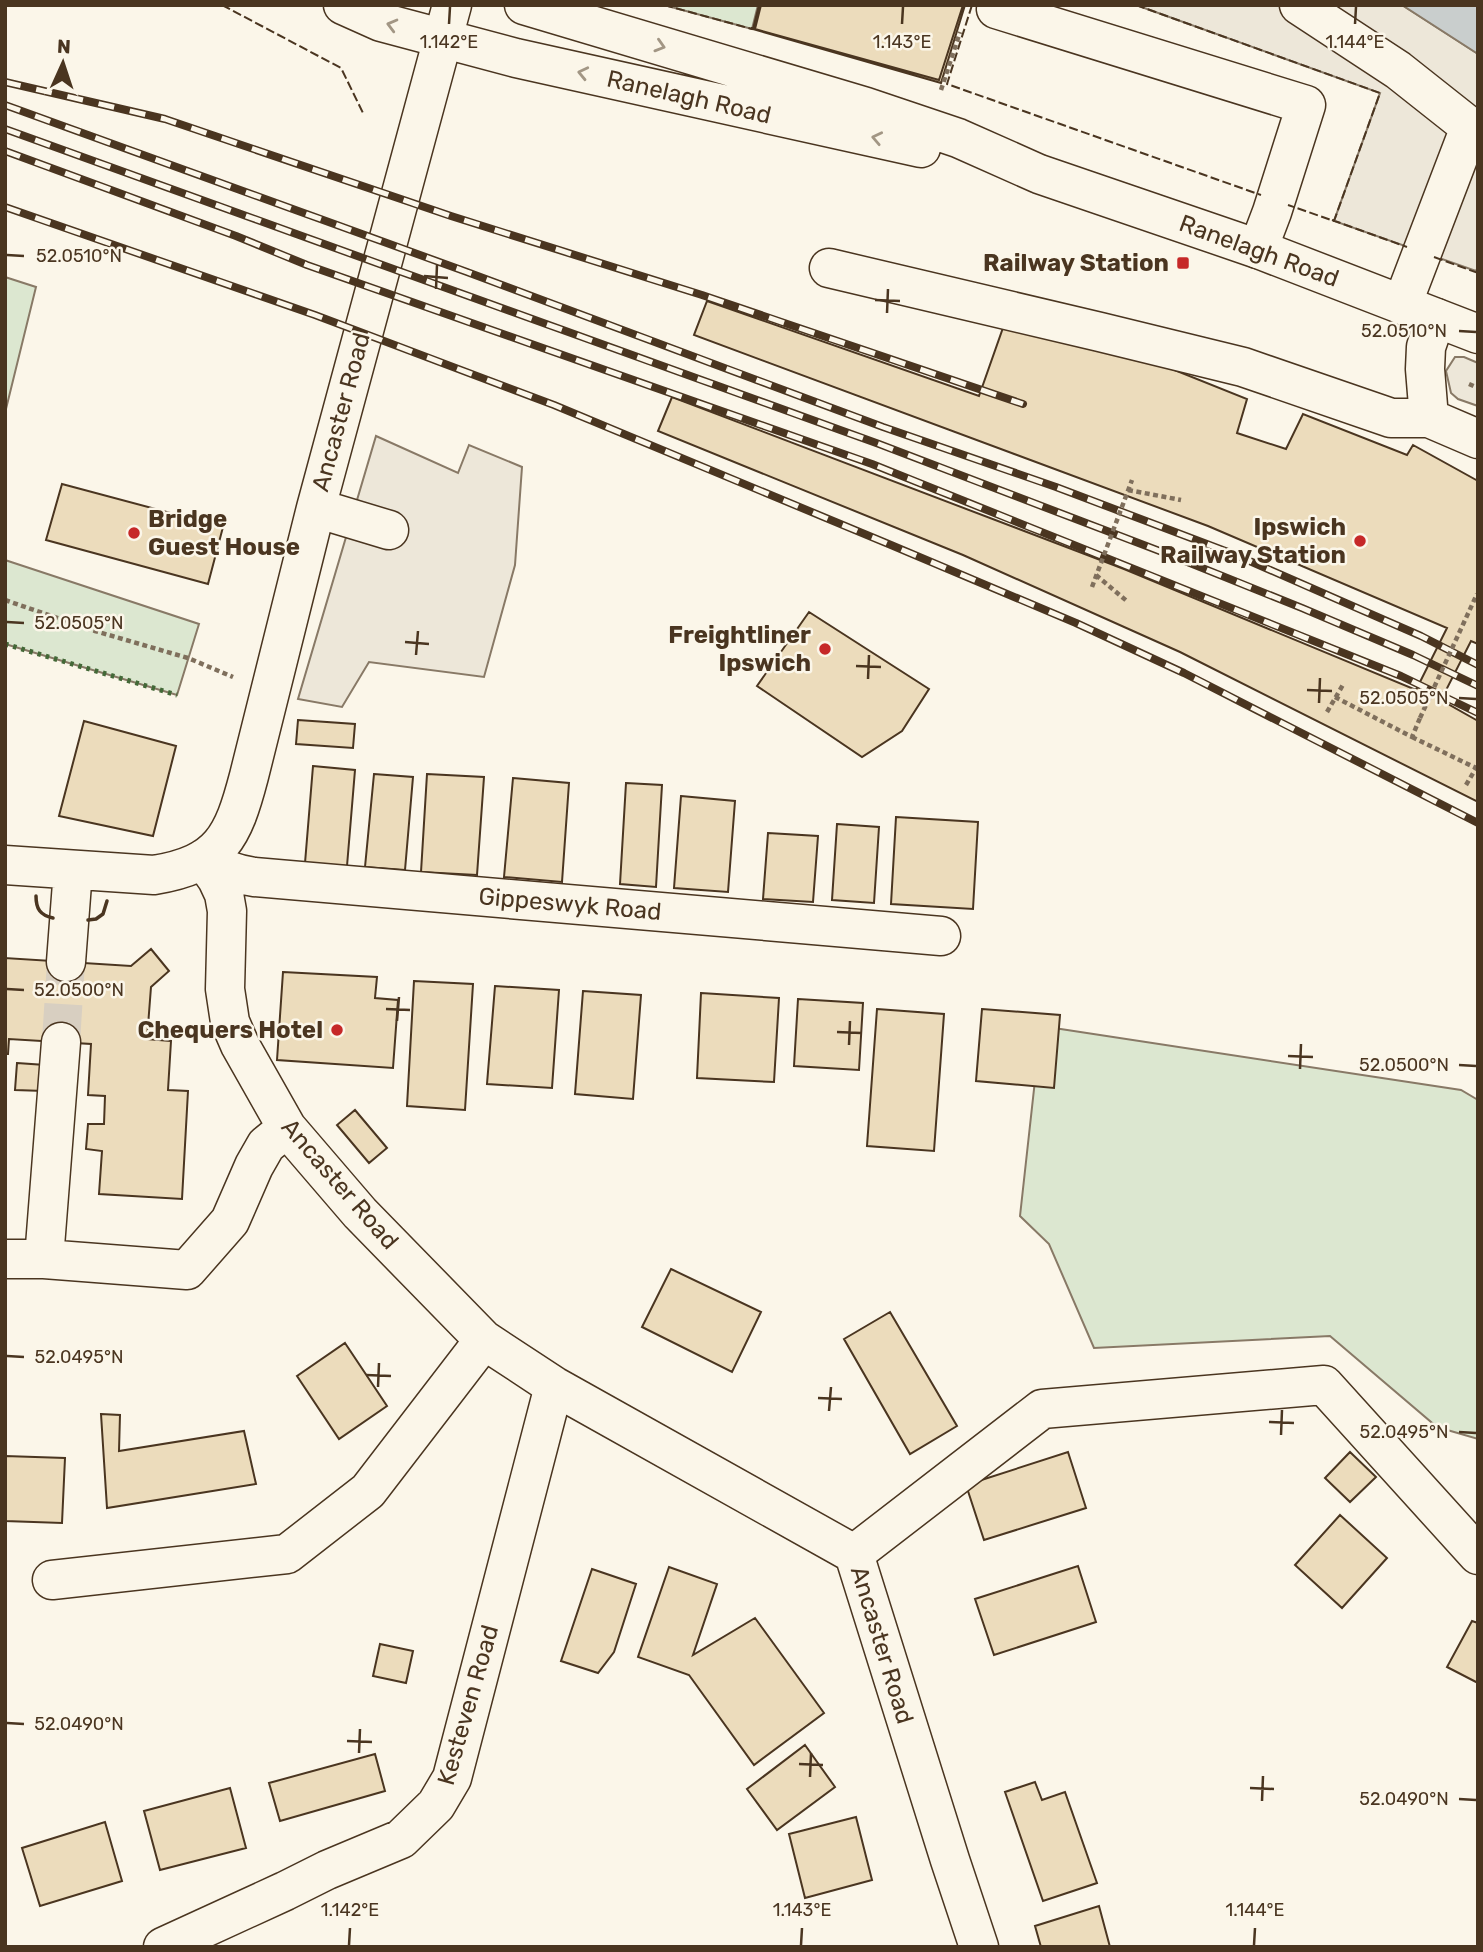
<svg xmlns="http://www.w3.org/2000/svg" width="1483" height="1952" font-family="Rubik,sans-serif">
<rect width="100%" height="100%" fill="#fbf6e9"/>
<path fill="#dce7d0" stroke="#887966" stroke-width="2" d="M664,5H758L752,29Z
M5,277L36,287L5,413Z
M5,560L199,624L177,695L5,644Z
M1041,1026L1461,1090L1478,1100V1439L1437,1427L1330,1336L1094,1348L1049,1244L1020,1216Z"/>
<path fill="#ede7d9" stroke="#887966" stroke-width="2" d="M1136,5H1402L1478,54V267L1476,271L1334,221L1380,93Z
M1455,357H1464L1478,363V406L1458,399L1451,393L1446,371Z
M376,436L458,473L469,445L522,467L515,565L484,677L369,662L342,707L298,699Z"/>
<path fill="#c9cecd" stroke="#887966" stroke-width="2" d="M1402,5H1478V54Z"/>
<path fill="#ecdcbc" stroke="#4a3520" stroke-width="2" d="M759,5H965L941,83L753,29Z
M761,5H963L939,80L755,29Z
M707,301L979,396L1004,325L1147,359L1247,399L1237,433L1286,449L1303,414L1407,455L1413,445L1478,481V644L1471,641L1441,700L1478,721V802L1180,652L963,555L658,431L672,397L1124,569L1416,690L1447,628L1208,526L694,335Z
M62,484L223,527L208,584L46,540Z
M809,612L929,689L902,731L862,757L757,686Z
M298,720L355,724L353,748L296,744Z
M84,721L176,746L153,836L59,816Z
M313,766L355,770L347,866L305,863Z
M374,774L413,777L405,870L365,867Z
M427,774L484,777L477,875L421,872Z
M513,778L569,783L562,882L504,877Z
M626,783L662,785L656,887L620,884Z
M681,796L735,801L728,892L674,888Z
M896,817L978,822L973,909L891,904Z
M837,824L879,827L874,903L832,900Z
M768,833L818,836L813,902L763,899Z
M151,949L169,971L151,987L147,1039L171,1041L168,1090L188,1091L182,1199L99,1194L102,1151L86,1149L88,1124H104L105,1096L88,1095L91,1044L9,1039L8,1054H5V958L131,966Z
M283,972L377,977L375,998L398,1000L393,1068L277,1060Z
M414,981L473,984L465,1110L407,1106Z
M495,986L559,990L552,1088L487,1084Z
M583,991L641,995L633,1099L575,1094Z
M701,993L779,998L774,1082L697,1078Z
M798,999L863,1003L859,1070L794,1066Z
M877,1009L944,1014L934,1151L867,1146Z
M982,1009L1060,1015L1054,1088L976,1081Z
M17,1063L45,1065L44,1091L15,1090Z
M355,1110L387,1148L369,1163L337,1125Z
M671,1269L761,1312L732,1372L642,1327Z
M890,1312L957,1426L910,1454L844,1339Z
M345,1343L387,1406L339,1439L297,1376Z
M101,1414L120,1415L119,1451L244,1431L256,1484L107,1508Z
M1068,1452L1086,1508L984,1540L966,1485Z
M1350,1452L1376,1477L1350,1502L1325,1478Z
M5,1456L65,1458L62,1523L5,1521Z
M1340,1515L1387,1558L1342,1608L1295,1565Z
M1078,1566L1096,1622L994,1655L975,1599Z
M669,1567L717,1584L693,1655L755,1618L824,1713L754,1765L689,1675L638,1657Z
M592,1569L636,1584L614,1652L598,1673L561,1661Z
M1472,1621L1478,1623V1683L1447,1667Z
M380,1644L413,1651L406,1683L373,1676Z
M805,1745L835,1787L777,1830L747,1789Z
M375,1754L385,1791L280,1821L269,1783Z
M1035,1782L1042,1800L1065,1792L1097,1883L1043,1901L1005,1792Z
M230,1788L246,1848L160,1870L144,1811Z
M856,1817L872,1880L805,1898L789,1834Z
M105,1822L122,1881L40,1906L22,1848Z
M1099,1906L1110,1947H1041L1035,1926Z"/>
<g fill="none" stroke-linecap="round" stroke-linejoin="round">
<path stroke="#d8cfc1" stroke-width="38" stroke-dasharray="38 19" stroke-linecap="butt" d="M61,1042L66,962"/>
<g stroke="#4a3520" stroke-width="41">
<path id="minor" d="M1299,5L1398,70L1470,127L1402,305
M996,9L1306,105L1272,212L1258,249
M829,268L1100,332L1243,367L1391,418H1429L1478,439
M1429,418L1425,369L1426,347L1436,318
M316,508L389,530
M203,859L217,879L224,894L227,911L225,989L230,1022L240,1045L287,1128L360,1213L484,1340L554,1386L854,1554L950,1860L979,1947
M203,859C220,869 234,874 254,877L941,936
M5,865L154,875C221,864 233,837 249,776L316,508L452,5
M66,962L73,870
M6,1259H44L187,1270L230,1221L254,1166L266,1145L287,1128
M44,1259L61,1042
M854,1554L1042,1409L1324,1385L1478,1555
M52,1580L287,1554L368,1491L484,1340
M163,1947L285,1891L327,1870L401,1839L436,1805L452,1778L554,1386"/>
</g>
<g stroke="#4a3520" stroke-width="41">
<path id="major" d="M343,5L381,22L516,58L921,148
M524,5L866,107L958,138L1039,174L1258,249L1478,334"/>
</g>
<path stroke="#7f6f5c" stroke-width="4.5" stroke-dasharray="5 3.5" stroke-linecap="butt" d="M941,90L960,32
M1469,384L1478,388
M1128,490L1181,500
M1096,575L1128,602
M1477,594H1478
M5,600L95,631L188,658L233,677
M1335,697L1412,737L1420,718
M1327,712L1344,683
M1412,737L1476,768
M1466,785L1478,765"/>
<use href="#minor" stroke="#fbf6e9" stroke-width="38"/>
<use href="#major" stroke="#fbf6e9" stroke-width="38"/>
<g stroke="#4a3520" stroke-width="8">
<path id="rail" d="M5,82L165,119L451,216L702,295L1023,404
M5,105L467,272L883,427L1056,487L1236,555L1421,636L1478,665
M5,129L879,444L1170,555L1302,608L1413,655L1478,686
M5,151L236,236L307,265L872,464L1401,676L1478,713
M5,207L315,315L554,405L891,545L1076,623L1184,673L1478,823"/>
</g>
<use href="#rail" stroke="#fbf6e9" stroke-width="5" stroke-dasharray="16" stroke-linecap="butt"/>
<path stroke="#7f6f5c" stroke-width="4.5" stroke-dasharray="5 3.5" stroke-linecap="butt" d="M1092,587L1132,480
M1420,718L1477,594"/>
<path stroke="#436837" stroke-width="5" stroke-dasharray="3.5 5" stroke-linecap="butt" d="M5,644L177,695"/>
<path stroke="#4a3520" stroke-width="2" stroke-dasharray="9 3.5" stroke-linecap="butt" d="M222,5L341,68L364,115
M664,5L752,29V27
M972,5L947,84L1261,195
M1136,5L1380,93L1334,221L1288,205
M1332,220L1407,247
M1434,257L1478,273"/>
<path stroke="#4a3520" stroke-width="3.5" d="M36,896C36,909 40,915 53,918
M88,920L96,919L103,914L107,901"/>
</g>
<defs><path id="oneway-chevron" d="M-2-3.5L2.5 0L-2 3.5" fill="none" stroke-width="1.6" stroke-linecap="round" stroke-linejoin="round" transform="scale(1.75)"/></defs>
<g stroke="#a29684">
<use href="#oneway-chevron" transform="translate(392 25) rotate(-165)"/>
<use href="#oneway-chevron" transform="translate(660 46) rotate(17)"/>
<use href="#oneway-chevron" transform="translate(583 73) rotate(-167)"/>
<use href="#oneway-chevron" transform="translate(877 138) rotate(-168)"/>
</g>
<path fill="none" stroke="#4a3520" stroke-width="2.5" d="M449,24L450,7M902,24L903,7M1355,24L1356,7M7,255L24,256M424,276L448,278M436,289L437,265M875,300L900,301M887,313L888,289M1459,331L1476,332M7,622L24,623M405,642L429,644M416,655L418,631M856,666L881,667M868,679L869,655M1307,690L1332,691M1459,698L1476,699M1319,703L1320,678M7,989L24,990M386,1009L410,1010M397,1021L399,997M837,1032L861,1033M849,1045L850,1021M1288,1056L1313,1057M1459,1065L1476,1066M1300,1069L1301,1044M7,1356L24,1357M366,1375L391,1376M378,1387L379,1363M818,1398L842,1399M829,1411L831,1387M1269,1422L1294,1423M1459,1432L1476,1433M1281,1435L1282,1410M7,1723L24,1724M347,1741L372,1742M359,1753L360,1729M799,1764L823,1765M810,1777L811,1753M1250,1788L1274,1789M1459,1799L1476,1800M1262,1801L1263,1776M349,1945L350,1928M801,1945L802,1928M1254,1945L1255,1928"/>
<g fill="#c62828" stroke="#fbf6e9" stroke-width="2.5">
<rect x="1176" y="256" width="14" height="14" rx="3.5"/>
<circle cx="134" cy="533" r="7"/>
<circle cx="1360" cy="541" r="7"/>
<circle cx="825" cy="649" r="7"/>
<circle cx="337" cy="1030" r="7"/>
</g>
<g text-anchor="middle" stroke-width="5" stroke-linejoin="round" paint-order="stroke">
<g font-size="24" fill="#4a3520" stroke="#fbf6e9">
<text transform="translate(689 97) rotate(13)" y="8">Ranelagh Road</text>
<text transform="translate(1259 251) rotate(20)" y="8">Ranelagh Road</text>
<text transform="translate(341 412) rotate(-75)" y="8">Ancaster Road</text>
<text transform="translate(570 904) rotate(5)" y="8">Gippeswyk Road</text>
<text transform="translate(340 1184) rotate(49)" y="8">Ancaster Road</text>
<text transform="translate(882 1645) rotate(73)" y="8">Ancaster Road</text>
<text transform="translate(468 1705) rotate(-74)" y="8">Kesteven Road</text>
</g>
<g font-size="24" font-weight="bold" fill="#4a3520" stroke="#fbf6e9" text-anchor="end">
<text x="1169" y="271">Railway Station</text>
<text x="148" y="527" text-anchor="start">Bridge<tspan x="148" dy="28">Guest House</tspan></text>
<text x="1346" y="535">Ipswich<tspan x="1346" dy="28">Railway Station</tspan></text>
<text x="811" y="643">Freightliner<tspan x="811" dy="28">Ipswich</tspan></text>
<text x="323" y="1038">Chequers Hotel</text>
</g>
</g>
<g font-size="18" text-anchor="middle" fill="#4a3520" stroke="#fbf6e9" stroke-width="5" stroke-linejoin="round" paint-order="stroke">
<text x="449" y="48">1.142°E</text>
<text x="902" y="48">1.143°E</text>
<text x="1355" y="48">1.144°E</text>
<text x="79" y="262">52.0510°N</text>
<text x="1404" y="337">52.0510°N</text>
<text x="79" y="629">52.0505°N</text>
<text x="1404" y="704">52.0505°N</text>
<text x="79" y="996">52.0500°N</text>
<text x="1404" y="1071">52.0500°N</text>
<text x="79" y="1363">52.0495°N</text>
<text x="1404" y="1438">52.0495°N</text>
<text x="79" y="1730">52.0490°N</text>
<text x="1404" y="1805">52.0490°N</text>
<text x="350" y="1916">1.142°E</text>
<text x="802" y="1916">1.143°E</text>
<text x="1255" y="1916">1.144°E</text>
</g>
<rect width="1483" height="1952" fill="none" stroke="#4a3520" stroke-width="14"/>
<g transform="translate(63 63) rotate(3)" stroke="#fbf6e9" stroke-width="5" paint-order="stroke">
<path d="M0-5L12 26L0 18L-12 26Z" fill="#4a3520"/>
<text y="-10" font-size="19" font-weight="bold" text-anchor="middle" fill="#4a3520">N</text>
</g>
</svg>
